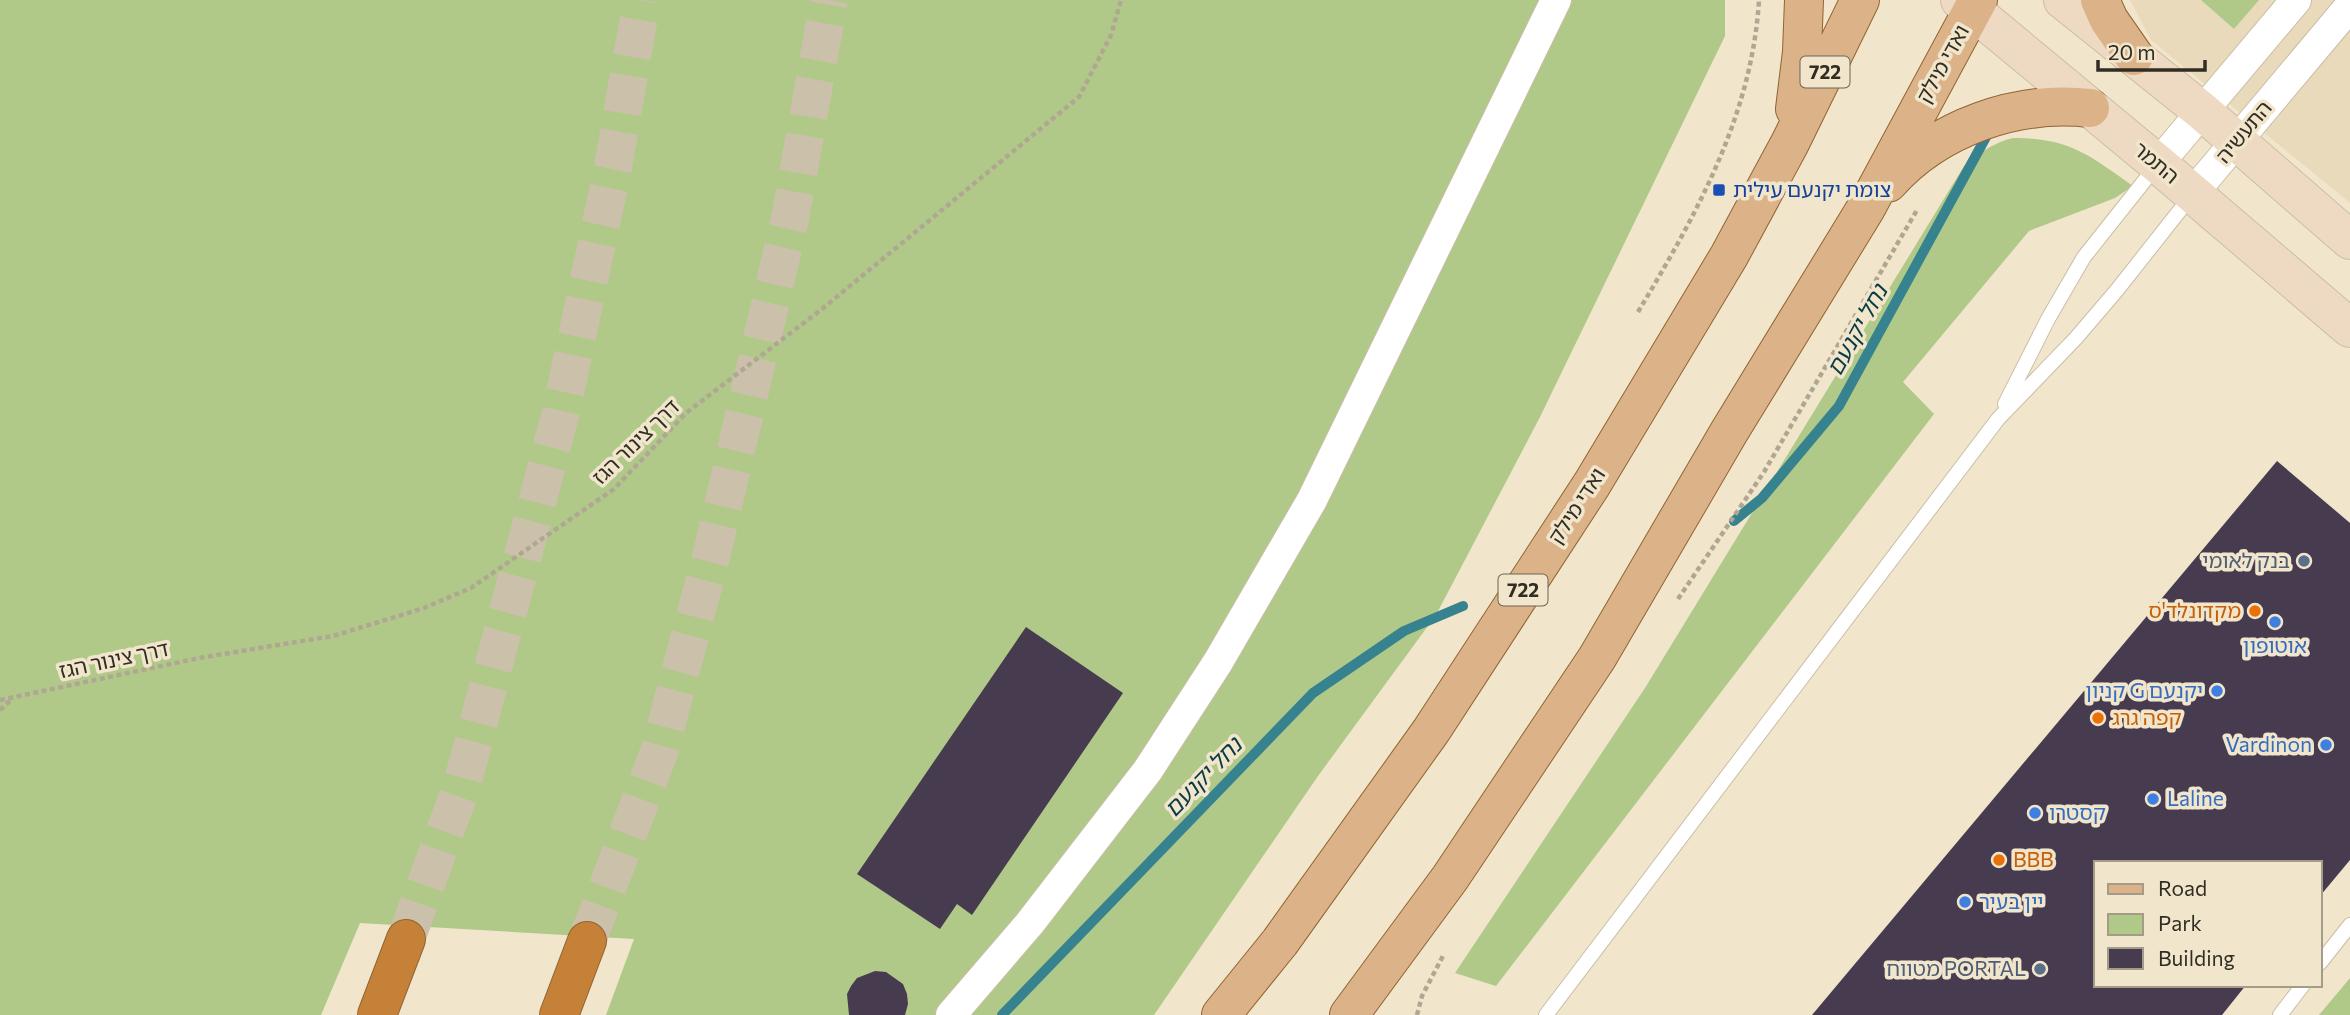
<svg xmlns="http://www.w3.org/2000/svg" width="2350" height="1015" font-family="Commissioner,'Noto Sans Hebrew',sans-serif">
<rect width="100%" height="100%" fill="#f1e5cc"/>
<path fill="#e9dabb" d="M2130,0H2350V203L2151,40Z"/>
<path fill="#b0c989" d="M0,0H1725V36L1539,419L1436,615L1318,776L1154,1015H606L634,939L360,923L321,1015H0Z
M2201,0H2259L2234,29Z
M2013,138C2070,138 2089,155 2133,186L2115,198L2029,231L1903,382L1934,414L1496,986L1455,973L1645,688L1964,166C1980,153 1992,143 2013,138Z
M2350,978V1015H2319Z"/>
<g fill="none" stroke-linecap="round" stroke-linejoin="round">
<path stroke="#37828f" stroke-width="10" d="M1734,521L1762,498L1839,406L1986,137
M1002,1015L1313,693L1404,631L1463,606"/>
</g>
<path fill="#473c4f" d="M2277,461L2350,523V860L2320,896V863H2096V985H2246L2222,1015H1812Z
M1026,627L1123,693L972,915L957,904L940,929L857,874Z
M875,971L886,972L903,984L907,994L908,1004L905,1015H849L847,994L851,986L857,978Z"/>
<g fill="none" stroke-linecap="round" stroke-linejoin="round">
<path stroke="#cbc0aa" stroke-width="38" stroke-dasharray="38 19" stroke-linecap="butt" d="M406,939L462,785L561,412L613,167L642,0
M587,941L659,752L712,553L790,219L829,0"/>
<g stroke="#c9bea6" stroke-width="16">
<path id="service" d="M2005,404L2048,319L2084,257L2157,165
M2320,963L2350,925
M1546,1015L1998,419L2076,338L2117,290L2192,195
M2280,1015L2303,985"/>
</g>
<g stroke="#c9bea6" stroke-width="32">
<path id="minor" d="M2158,164L2296,0
M2193,193L2350,6
M951,1015L1030,923L1148,770L1218,662L1312,500L1556,0"/>
</g>
<g stroke="#c9bea6" stroke-width="40">
<path id="secondary" d="M1960,0L2158,164L2350,328
M2063,0L2203,112L2350,240"/>
</g>
<g stroke="#916431" stroke-width="40">
<path id="primary" d="M2100,0L2109,20L2134,56
M1795,109L1802,52L1804,0
M1888,183C1938,127 2017,100 2090,108
M1221,1015L1280,942L1431,731L1592,484L1729,256L1790,143L1860,0
M1349,1015L1450,878L1597,658L1729,432L1866,208L1978,0"/>
</g>
<g stroke="#916431" stroke-width="40">
<path id="motorway" d="M377,1015L406,939
M559,1015L587,941"/>
</g>
<path stroke="#b0a793" stroke-width="4.5" stroke-dasharray="5 3.5" stroke-linecap="butt" d="M1638,312C1696,215 1752,116 1759,0
M1678,599L1764,472L1917,210
M0,700L199,658L333,636L424,608L471,588L614,489L686,413L822,309L1079,97L1111,35L1121,0
M0,710L12,699
M1417,1015L1422,996L1444,954"/>
<use href="#service" stroke="#fff" stroke-width="14"/>
<use href="#minor" stroke="#fff" stroke-width="30"/>
<use href="#secondary" stroke="#eed9c3" stroke-width="38"/>
<use href="#primary" stroke="#dcb388" stroke-width="38"/>
<use href="#motorway" stroke="#c58138" stroke-width="38"/>
</g>
<rect fill="#1a4fb4" stroke="#f1e5cc" stroke-width="2.5" x="1712" y="183" width="14" height="14" rx="3.5"/>
<g fill="#5c6f8a" stroke="#f1e5cc" stroke-width="2.5">
<circle cx="2304" cy="561" r="7"/>
<circle cx="2040" cy="969" r="7"/>
</g>
<g fill="#e8710a" stroke="#f1e5cc" stroke-width="2.5">
<circle cx="2255" cy="611" r="7"/>
<circle cx="2098" cy="718" r="7"/>
<circle cx="1999" cy="860" r="7"/>
</g>
<g fill="#3f7fe0" stroke="#f1e5cc" stroke-width="2.5">
<circle cx="2275" cy="622" r="7"/>
<circle cx="2217" cy="691" r="7"/>
<circle cx="2326" cy="745" r="7"/>
<circle cx="2153" cy="799" r="7"/>
<circle cx="2035" cy="813" r="7"/>
<circle cx="1965" cy="902" r="7"/>
</g>
<g text-anchor="middle" stroke-width="7" stroke-linejoin="round" paint-order="stroke">
<g fill="#f1e5cc" stroke="#6b6456" stroke-width="2">
<rect x="1800.5" y="56.5" width="49" height="31" rx="5"/>
<rect x="1498.5" y="574.5" width="49" height="31" rx="5"/>
</g>
<g font-size="19" font-weight="bold" fill="#312d23">
<text x="1825" y="79">722</text>
<text x="1523" y="597">722</text>
</g>
<g font-size="21" fill="#312d23" stroke="#f1e5cc">
<text transform="translate(1943 64) rotate(-61)" y="7">ואדי מילק</text>
<text transform="translate(2244 132) rotate(-50)" y="7">התעשיה</text>
<text transform="translate(2156 163) rotate(40)" y="7">התמר</text>
<text transform="translate(636 442) rotate(-44)" y="7">דרך צינור הגז</text>
<text transform="translate(1577 506) rotate(-57)" y="7">ואדי מילק</text>
<text transform="translate(114 660) rotate(-12)" y="7">דרך צינור הגז</text>
</g>
<g font-size="21" fill="#164399" stroke="#f1e5cc" text-anchor="start">
<text x="1733" y="197">צומת יקנעם עילית</text>
</g>
<g font-size="21" fill="#4e5e75" stroke="#f1e5cc" text-anchor="end">
<text x="2290" y="568">בנק לאומי</text>
<text x="2026" y="976">מטווח PORTAL</text>
</g>
<g font-size="21" fill="#c56008" stroke="#f1e5cc" text-anchor="start">
<text x="2241" y="618" text-anchor="end">מקדונלד'ס</text>
<text x="2112" y="725">קפה גרג</text>
<text x="2013" y="867">BBB</text>
</g>
<g font-size="21" fill="#366cbe" stroke="#f1e5cc" text-anchor="start">
<text x="2275" y="653" text-anchor="middle">אוטופון</text>
<text x="2203" y="698" text-anchor="end">קניון G יקנעם</text>
<text x="2312" y="752" text-anchor="end">Vardinon</text>
<text x="2167" y="806">Laline</text>
<text x="2049" y="820">קסטרו</text>
<text x="1979" y="909">יין בעיר</text>
</g>
<g font-size="23" font-style="italic" fill="#083b44" stroke="#f1e5cc">
<text transform="translate(1857 330) rotate(-61)" y="8">נחל יקנעם</text>
<text transform="translate(1203 777) rotate(-46)" y="8">נחל יקנעם</text>
</g>
</g>
<rect x="2094" y="861" width="228" height="126" fill="#f1e5cc" stroke="#a49b88" stroke-width="2"/>
<rect x="2108" y="884" width="35" height="10" fill="#dcb388" stroke="#a49b88" stroke-width="2"/>
<text x="2158" y="896" font-size="21" fill="#312d23">Road</text>
<rect x="2108" y="914" width="35" height="21" fill="#b0c989" stroke="#a49b88" stroke-width="2"/>
<text x="2158" y="931" font-size="21" fill="#312d23">Park</text>
<rect x="2108" y="948" width="35" height="21" fill="#473c4f" stroke="#a49b88" stroke-width="2"/>
<text x="2158" y="966" font-size="21" fill="#312d23">Building</text>
<path d="M2098 60v10h107v-10" fill="none" stroke="#312d23" stroke-width="3.5"/>
<text x="2108" y="60" font-size="21" fill="#312d23" stroke="#f1e5cc" stroke-width="5" paint-order="stroke">20 m</text>
</svg>
